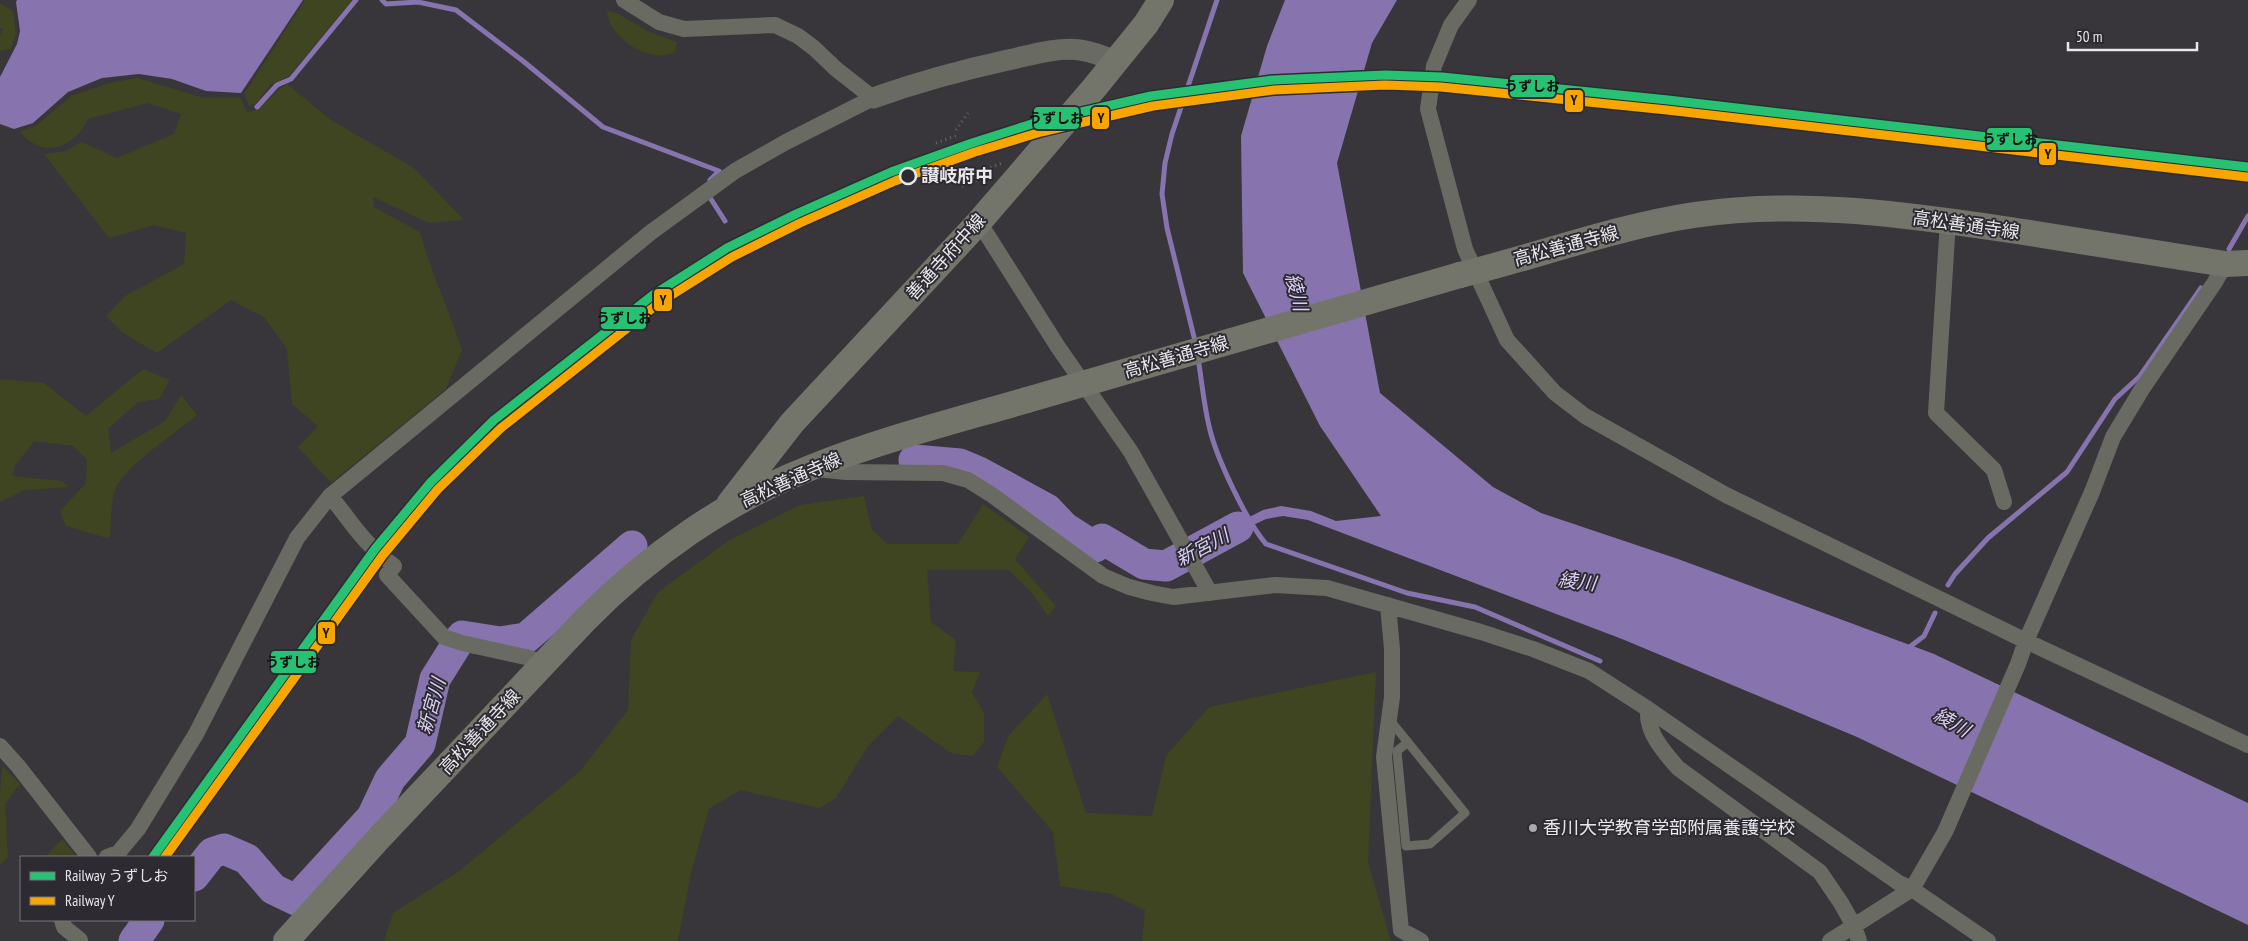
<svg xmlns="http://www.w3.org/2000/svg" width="2248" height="941" font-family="'PT Sans Narrow','Noto Sans JP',sans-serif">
<rect width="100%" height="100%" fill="#38363a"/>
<path fill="#3f4421" d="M305,0H352L289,76L270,85L256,103L249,106L244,94Z
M0,3L13,11L16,34L11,49L0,51V36L3,28H0Z
M607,11L615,12L649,32L677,42L675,52C650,65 609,38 607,11Z
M137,78L204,98H240L248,113C264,107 272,94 287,84L331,120L414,168L464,220L429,223L373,197L374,207L420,232C431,272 449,310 462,350L446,389L331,483L298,447L318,426L292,404L287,349L264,317L231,300L157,353L123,333L106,316L125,296L184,264L186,233L154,225L109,238L44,154L66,151L82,142L117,158L174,134L181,114L148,103L88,119C74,148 44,160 20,132L37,125L71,96L109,83Z
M143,369L170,380L159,399L138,402L108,429L111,453L165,421L181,395L197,415C177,433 120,468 114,493C111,507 111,524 110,539L66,526L60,511L86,483L87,460L73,446L34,441L15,466L12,476L62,481L68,487L25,490L0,502V379L44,383L86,416Z
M864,496L872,530L888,544H958L983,504L1029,537L1015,559L1056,606L1048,616L1032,593L1008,570H927L931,622L956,640L953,671L980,672L972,692L984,713V742L973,756L951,753L898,716L868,746L836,798L819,808L740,790L709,809L691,873L678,941H384L393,913L458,872L580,771L628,710L631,640L658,592L728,541L800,505Z
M1376,672L1368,862L1391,941H1142L1145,910L1111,894L1060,886L1053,832L997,767L1009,735L1047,694L1086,813L1152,816L1166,756L1209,707Z
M2,766L20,784L5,804L8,857L0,866V795Z
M62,839L75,855L74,857H45Z"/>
<path fill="#8774ae" d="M17,0H303L241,93L206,91L172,79L139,74L102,78L68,92L33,123L14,129L0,124V77L17,44L20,31L16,2Z
M1285,0H1397L1372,43L1337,163L1380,393L1493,487L1541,513L1678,559L1934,654L2248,803V925L1857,737L1622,639L1308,520L1283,516L1266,519L1202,549L1199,543L1263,510L1281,506L1311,511L1336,521L1381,516L1320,426L1243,273L1241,136L1267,46Z"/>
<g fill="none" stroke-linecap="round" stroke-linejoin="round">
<path stroke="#8774ae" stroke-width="5" d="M382,0L386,4L418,2L456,10L523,61L603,127L719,171L710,180
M257,107L277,85L291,79L356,0
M709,196L725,221
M2229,249L2248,216
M1196,345L1167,228L1162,194L1165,163L1172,134L1217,0
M1198,358C1202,382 1204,407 1210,430C1217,459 1247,522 1266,544L1407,593L1475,607L1600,661
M1948,585L1955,574L1988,538L2067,472L2115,399L2140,376L2201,288
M1907,649L1924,636L1935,613"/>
<path stroke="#8774ae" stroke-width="31" d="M914,460L960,464L979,472L1047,509L1064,527L1095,547L1102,539L1144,564L1166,566L1238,527
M194,876L212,853L224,849L247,859L273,889L296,900L372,817L390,779L420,744L435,679L462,636L500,642L526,638L632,546
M134,941L149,920"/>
<path stroke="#525155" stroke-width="16" stroke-dasharray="16 8" stroke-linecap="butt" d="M371,546L389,562"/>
<path stroke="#686965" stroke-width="3" stroke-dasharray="1 4" stroke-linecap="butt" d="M956,130L968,113
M936,143L958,135
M962,186L980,179L978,172L1002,163"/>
<path stroke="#696b62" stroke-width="9" d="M1389,719L1465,813L1430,844L1406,846L1397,751L1408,742"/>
<path stroke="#696b62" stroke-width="16" d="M1469,0L1451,25L1434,66L1428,109L1465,249L1507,340L1555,393L1585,416L1726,495L2026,641L2248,745
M1948,221L1936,413L1994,470L2004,502
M979,222L1058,347L1131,452L1210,593
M817,469L846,472L943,473L968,480L992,495L1103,576L1129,587L1152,593L1173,597L1275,585L1327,588L1481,632L1533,649L1589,671L1648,709L1899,883L1912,889L1988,941
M330,496C344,512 356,532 371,546
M389,562L394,566L387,575L444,637L462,643L530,658L544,664
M1388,605L1392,649V697L1384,757L1401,930L1421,941
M1648,709C1646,732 1663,751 1678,768L1820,872L1841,903L1854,926L1859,941
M0,746L18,766L89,857
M107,857L118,853L138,829L196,734L297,538L330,496L650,233L735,171L786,142L873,98L836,69L814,48L798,36L775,25L684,29L659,22L624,0
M62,920L64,927L80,940
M1830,941L1912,889L1945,832L2018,664L2026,641L2092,492L2113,437L2142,389L2215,282L2225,264"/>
<path stroke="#696b62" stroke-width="21" d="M873,98C918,82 962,70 1008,60C1031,55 1057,47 1080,50C1093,52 1104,56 1116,62"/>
<path stroke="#74756a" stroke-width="26" d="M1460,275C1538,256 1615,227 1694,215C1802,199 1910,215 2017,231C2086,242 2155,253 2225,264L2248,263
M729,504L792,423L979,222L1095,87L1146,24L1161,0
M286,941L379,838L585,620C648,556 726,501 810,468C880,440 955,421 1027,400"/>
<path stroke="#74756a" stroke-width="26" d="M1027,400L1460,275"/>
<g stroke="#2d2b31" stroke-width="12">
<path id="rail-1" d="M153,857L375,549L431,482L494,420L653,295L727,248L796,214L891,172L972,143L1038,122L1151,96L1273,80L1385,75L1442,77L1668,100L2248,167"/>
</g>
<g stroke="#2d2b31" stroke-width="12">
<path id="rail-2" d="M165,857L383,555L438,489L501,428L659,303L732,257L800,223L895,181L975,152L1041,132L1153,106L1274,90L1385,85L1441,87L1667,110L2247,177"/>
</g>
<use href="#rail-1" stroke="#26c172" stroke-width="9"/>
<use href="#rail-2" stroke="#f7a600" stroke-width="9"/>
</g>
<circle fill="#2d2b31" stroke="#e8e7eb" stroke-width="2.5" cx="908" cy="176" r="8"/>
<circle fill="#aaa9ad" stroke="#2d2b31" stroke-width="2" cx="1533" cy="828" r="5"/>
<g text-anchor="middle" stroke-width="4" stroke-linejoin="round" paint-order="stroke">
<g font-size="18" font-weight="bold" fill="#e8e7eb" stroke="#2d2b31" text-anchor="start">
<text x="921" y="182">讃岐府中</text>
</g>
<g font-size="18" fill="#e8e7eb" stroke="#2d2b31">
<text transform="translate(1966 225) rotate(8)" y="6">高松善通寺線</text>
<text transform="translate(1566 246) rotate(-15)" y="6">高松善通寺線</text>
<text transform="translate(946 257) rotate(-48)" y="6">善通寺府中線</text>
<text transform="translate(1176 357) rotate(-16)" y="6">高松善通寺線</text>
<text transform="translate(791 480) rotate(-24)" y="6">高松善通寺線</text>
<text transform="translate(480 732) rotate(-47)" y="6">高松善通寺線</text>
</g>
<g font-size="18" fill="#e8e7eb" stroke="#2d2b31" text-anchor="start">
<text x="1543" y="834">香川大学教育学部附属養護学校</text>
</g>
<g font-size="19" font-style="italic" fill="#dacff3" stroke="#2d2b31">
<text transform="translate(1297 292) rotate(76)" y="7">綾川</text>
<text transform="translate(1202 547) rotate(-28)" y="7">新宮川</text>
<text transform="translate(1577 581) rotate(7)" y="7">綾川</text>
<text transform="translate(431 706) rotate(-74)" y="7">新宮川</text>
<text transform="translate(1952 722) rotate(30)" y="7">綾川</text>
</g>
</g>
<g stroke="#2d2b31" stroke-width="2">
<rect x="1509" y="74" width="47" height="24" rx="5" fill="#26c172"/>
<rect x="1564" y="89" width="20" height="24" rx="5" fill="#f7a600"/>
<rect x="1033" y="106" width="47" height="24" rx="5" fill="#26c172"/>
<rect x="1091" y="106" width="19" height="24" rx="5" fill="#f7a600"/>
<rect x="1986" y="127" width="47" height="24" rx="5" fill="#26c172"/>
<rect x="2038" y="142" width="19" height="24" rx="5" fill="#f7a600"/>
<rect x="653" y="288" width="20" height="24" rx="5" fill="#f7a600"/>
<rect x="600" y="306" width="47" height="24" rx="5" fill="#26c172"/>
<rect x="317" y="621" width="19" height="24" rx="5" fill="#f7a600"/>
<rect x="270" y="650" width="47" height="24" rx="5" fill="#26c172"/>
</g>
<g font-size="14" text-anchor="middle" font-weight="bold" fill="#111">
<text x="1532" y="91">うずしお</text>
<text x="1574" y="105">Y</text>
<text x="1056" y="123">うずしお</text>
<text x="1101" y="123">Y</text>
<text x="2010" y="144">うずしお</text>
<text x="2048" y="159">Y</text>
<text x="663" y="305">Y</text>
<text x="624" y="323">うずしお</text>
<text x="326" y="638">Y</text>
<text x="293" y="667">うずしお</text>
</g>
<rect x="20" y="856" width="175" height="65" fill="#2d2b31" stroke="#78767b"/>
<rect x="30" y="872" width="25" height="8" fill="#26c172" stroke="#78767b"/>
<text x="65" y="881" font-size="15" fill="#e8e7eb">Railway うずしお</text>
<rect x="30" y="897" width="25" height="8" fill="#f7a600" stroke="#78767b"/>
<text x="65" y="906" font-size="15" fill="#e8e7eb">Railway Y</text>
<path d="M2068 42v8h129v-8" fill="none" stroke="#e8e7eb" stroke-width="2.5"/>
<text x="2076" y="42" font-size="15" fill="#e8e7eb" stroke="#2d2b31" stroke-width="4" paint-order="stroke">50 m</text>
</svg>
